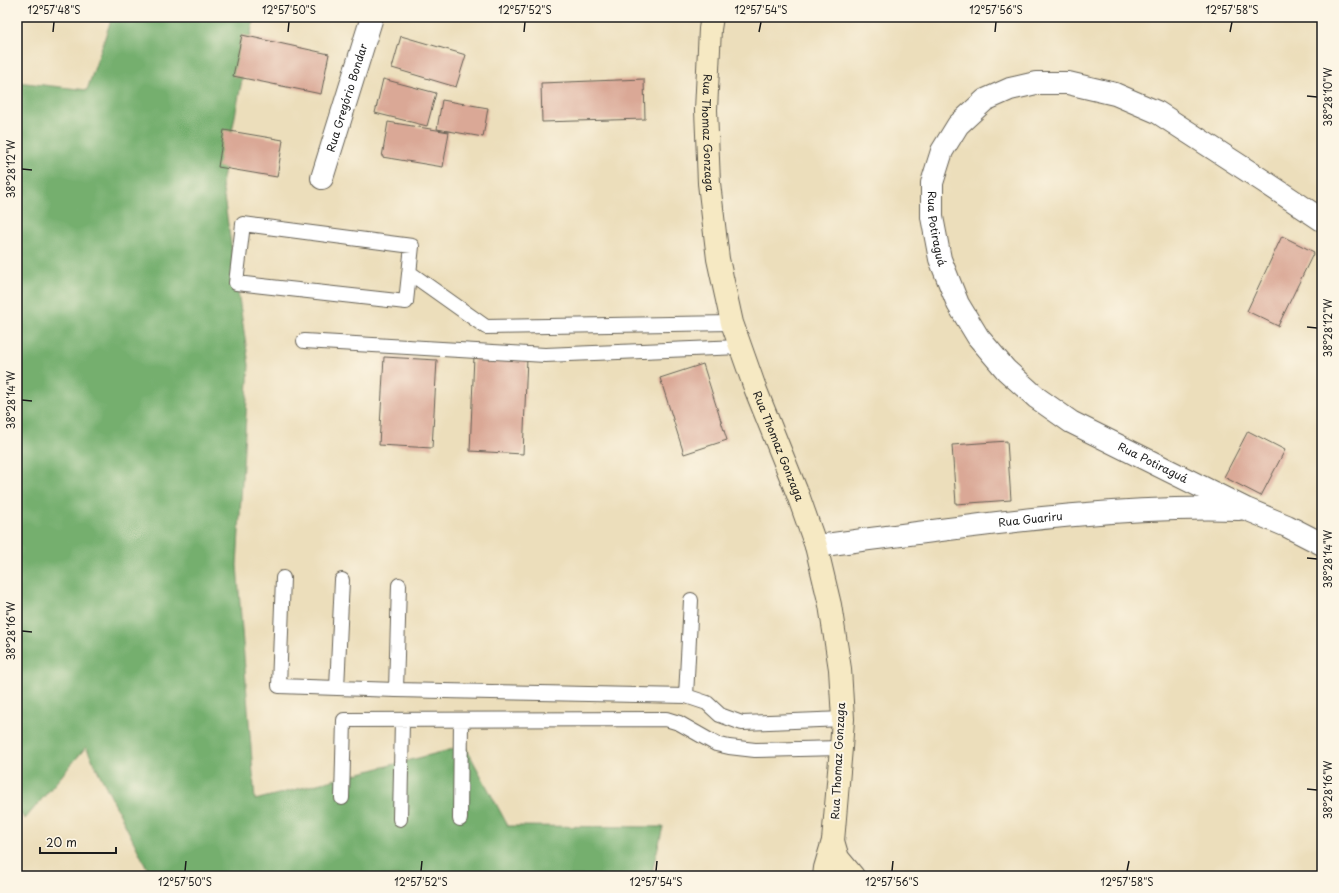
<svg xmlns="http://www.w3.org/2000/svg" width="1339" height="893" font-family="'Playpen Sans',sans-serif">
<rect width="100%" height="100%" fill="#fcf5e5"/>
<filter id="ink" filterUnits="userSpaceOnUse"><feTurbulence type="fractalNoise" baseFrequency=".025" numOctaves="2"/><feDisplacementMap in="SourceGraphic" scale="8" xChannelSelector="R" yChannelSelector="G"/><feConvolveMatrix kernelMatrix="1 2 1 2 8 2 1 2 1" color-interpolation-filters="sRGB"/></filter>
<filter id="wash" filterUnits="userSpaceOnUse"><feTurbulence type="fractalNoise" baseFrequency=".012" numOctaves="4" result="noise"/><feDisplacementMap in="SourceGraphic" scale="16" xChannelSelector="R" yChannelSelector="G"/><feGaussianBlur stdDeviation="0.9" result="paint"/><feColorMatrix in="noise" values="0 0 0 0 0 0 0 0 0 0 0 0 0 0 0 0 0 1.4 0 .05"/><feComposite in="paint" operator="in"/></filter>
<g filter="url(#wash)">
<rect width="100%" height="100%" fill="#ecdebb"/>
<path fill="#74af6e" stroke="#486645" d="M112,17H254L222,184L249,365L237,565L255,800L465,746L508,826L663,827L651,876H151L86,747L25,819L17,810V82L87,90Z"/>
<g id="blocks">
<path fill="#daa896" d="M242,35L329,54L321,94L233,76Z
M401,36L466,55L456,87L392,68Z
M383,79L436,93L427,126L375,113Z
M644,79L645,119L542,122L541,83Z
M442,100L488,108L483,137L437,129Z
M388,122L449,132L443,167L382,157Z
M224,130L283,140L277,177L218,167Z
M1282,236L1314,252L1278,326L1247,311Z
M474,356L527,358L523,454L470,451Z
M384,357L437,360L432,448L379,445Z
M703,364L727,440L684,454L660,378Z
M1248,431L1285,450L1261,496L1224,477Z
M1007,441L1011,500L956,504L952,445Z"/>
</g>
</g>
<g filter="url(#ink)">
<use href="#blocks" fill-opacity="0" stroke="#656054" stroke-width="1"/>
<g fill="none" stroke-linecap="round" stroke-linejoin="round">
<g stroke="#656054" stroke-width="16">
<path id="service" d="M243,224L412,246L406,302L236,283Z
M410,273L486,327L732,323
M304,341L545,355L740,347
M283,578L279,686L396,690L686,696L707,703L720,715L742,723L843,719
M337,688L342,580
M396,690L399,585
M686,696L691,600
M342,798L344,720L666,719L679,723L716,744L729,747L755,750L841,748
M400,819L402,721
M460,819L461,720"/>
</g>
<g stroke="#656054" stroke-width="24">
<g id="minor">
<path id="s1" d="M322,178L372,17"/>
<path id="s2" d="M1322,220L1265,182L1157,112L1115,94L1068,83H1036L1010,89L985,100L958,125L942,151L932,183V217L940,259L958,304L978,337L1006,370L1037,398L1071,422L1246,509L1287,526L1322,544"/>
<path id="s3" d="M816,546C956,529 1097,505 1239,509"/>
</g>
</g>
<g stroke="#656054" stroke-width="24">
<g id="secondary">
<path id="s4" d="M712,17L710,29L706,110L709,183L718,259L732,323L755,388L798,495L816,546L830,605L840,669L843,719L841,748L833,841L825,868L824,876"/>
<path d="M833,841L838,858L853,876"/>
</g>
</g>
<use href="#service" stroke="#fff" stroke-width="14"/>
<use href="#minor" stroke="#fff" stroke-width="22"/>
<use href="#secondary" stroke="#f6e9c3" stroke-width="22"/>
</g>
</g>
<path fill="none" stroke="#1c1c1c" stroke-width="1.5" d="M53,32L54,22M288,32L289,22M524,32L525,22M759,32L761,22M995,32L996,22M1230,32L1232,22M1307,96L1317,97M22,169L32,170M1307,327L1317,328M22,400L32,401M1307,558L1317,559M22,631L32,632M1307,789L1317,790M185,871L186,861M421,871L422,861M656,871L657,861M892,871L893,861M1127,871L1129,861"/>
<g text-anchor="middle" stroke-width="4" stroke-linejoin="round" paint-order="stroke">
<g font-size="11" fill="#1c1c1c" stroke="#fcf5e5">
<text dy="4" stroke="none"><textPath href="#s1" startOffset="84">Rua Gregório Bondar</textPath></text>
<text dy="4" stroke="none"><textPath href="#s4" startOffset="116">Rua Thomaz Gonzaga</textPath></text>
<text dy="4" stroke="none"><textPath href="#s2" startOffset="524">Rua Potiraguá</textPath></text>
<text dy="4" stroke="none"><textPath href="#s4" startOffset="440">Rua Thomaz Gonzaga</textPath></text>
<text dy="4" stroke="none"><textPath href="#s2" startOffset="860">Rua Potiraguá</textPath></text>
<text dy="4" stroke="none"><textPath href="#s3" startOffset="216">Rua Guariru</textPath></text>
<text transform="translate(838 761) rotate(-87)" y="4">Rua Thomaz Gonzaga</text>
</g>
</g>
<rect width="1339" height="893" fill="none" stroke="#fcf5e5" stroke-width="44"/>
<path d="M40 847v6h76v-6" fill="none" stroke="#1c1c1c" stroke-width="2"/>
<text x="46" y="847" font-size="12" fill="#1c1c1c" stroke="#fcf5e5" stroke-width="3" paint-order="stroke">20 m</text>
<rect x="22" y="22" width="1295" height="849" fill="none" stroke="#1c1c1c" stroke-width="1.5"/>
<g font-size="10" text-anchor="middle" fill="#1c1c1c">
<text x="54" y="14">12°57'48"S</text>
<text x="289" y="14">12°57'50"S</text>
<text x="525" y="14">12°57'52"S</text>
<text x="761" y="14">12°57'54"S</text>
<text x="996" y="14">12°57'56"S</text>
<text x="1232" y="14">12°57'58"S</text>
<text transform="translate(1328 97) rotate(-90)" y="4">38°28'10"W</text>
<text transform="translate(11 169) rotate(-90)" y="4">38°28'12"W</text>
<text transform="translate(1328 328) rotate(-90)" y="4">38°28'12"W</text>
<text transform="translate(11 400) rotate(-90)" y="4">38°28'14"W</text>
<text transform="translate(1328 559) rotate(-90)" y="4">38°28'14"W</text>
<text transform="translate(11 631) rotate(-90)" y="4">38°28'16"W</text>
<text transform="translate(1328 790) rotate(-90)" y="4">38°28'16"W</text>
<text x="185" y="886">12°57'50"S</text>
<text x="421" y="886">12°57'52"S</text>
<text x="656" y="886">12°57'54"S</text>
<text x="892" y="886">12°57'56"S</text>
<text x="1127" y="886">12°57'58"S</text>
</g>
</svg>
